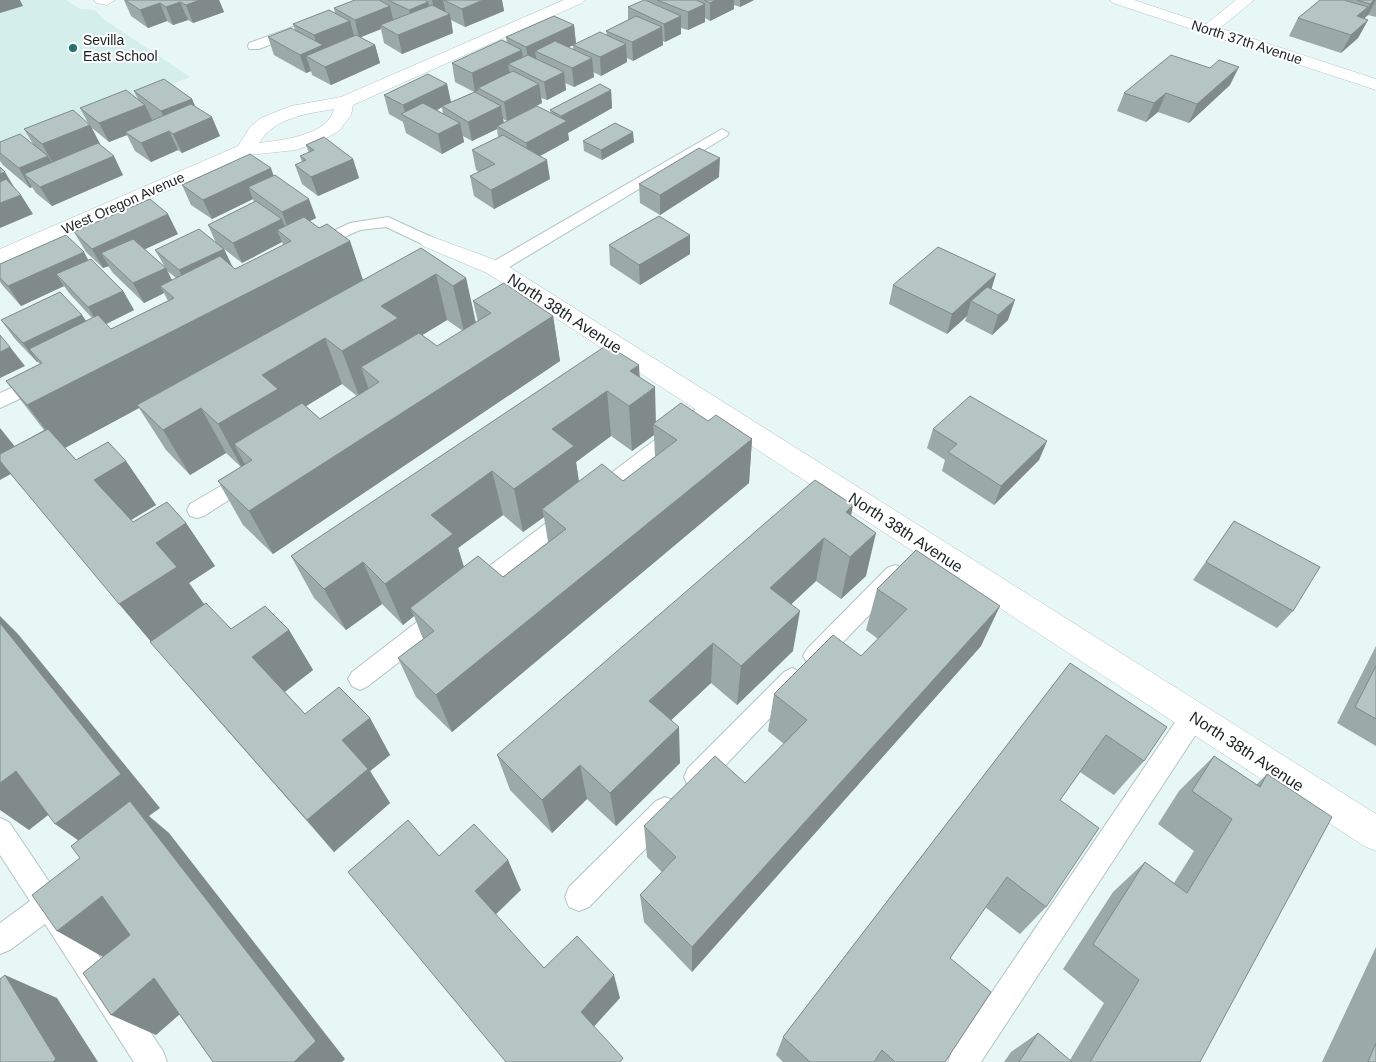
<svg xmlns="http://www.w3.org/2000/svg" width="1376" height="1062" font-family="Helvetica,sans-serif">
<rect width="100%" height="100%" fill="#e7f7f6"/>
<path fill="#d4eeec" d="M0,0H66L80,9L95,10L103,19L190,77L0,150Z"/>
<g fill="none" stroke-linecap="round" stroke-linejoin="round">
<g stroke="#b4c4c3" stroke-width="2">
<path id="lane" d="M296,26L302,30L300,33L259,49H249L248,46L249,43Z
M722,129L729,133L727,136L501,272H489L487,268L489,264Z
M388,217L436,239L438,242L430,247L424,245L386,227L360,230L314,251L306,246L308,243L350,223Z
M40,375L47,376L49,381L47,386L0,408V393Z
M712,400L719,402L722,407L719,412L604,501L597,503L590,501L587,495L590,489L705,402Z
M248,470L255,473L258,478L255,483L204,516L197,518L190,516L187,510L190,504Z
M569,509L576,511L580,517L576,523L483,597L475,599L467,597L464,590L467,583L562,511Z
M895,565L903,568L906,574L903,580L823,663L815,666L807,663L803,656L807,649L887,568Z
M443,605L451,608L454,615L451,622L368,686L360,690L352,686L348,679L352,672L435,608Z
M792,668L800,672L804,679L800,686L706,786L697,789L688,786L684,777L688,768L784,672Z
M1193,706L1202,709L1205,717L1202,725L981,1062H948L952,1051L1184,709Z
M665,797L674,801L678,810L674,819L589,907L579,911L569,907L565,897L569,887L656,801Z
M0,818L9,822L163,1051L167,1062H134L45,924L10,950L0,954V923L30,901L0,855Z"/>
</g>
<g stroke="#b4c4c3" stroke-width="1">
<path id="street" d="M94,0H115L107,5L97,3Z
M564,0H585L582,3L353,105L351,115L339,131L321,141L296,150L249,155L0,264V249L238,146L250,127L261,118L291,106L341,97ZM334,109C328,136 281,140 259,143C275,117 306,114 334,109Z
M1110,0H1134L1206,24L1236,0H1254L1220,28L1376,79V90L1113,3Z
M430,236L503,263L1376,814V851L1364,846L487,273L423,246L420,242L423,238Z"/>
</g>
<use href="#lane" fill="#fff" fill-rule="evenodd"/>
<use href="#street" fill="#fff" fill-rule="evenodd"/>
</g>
<path fill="#9ca9a9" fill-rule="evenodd" d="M124,0H219L224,12L193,23L188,20L173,25L167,21L148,28L131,16Z
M355,0H502L504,11L465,27L451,20L453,33L402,54L384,43L381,29L360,37L375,45L380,63L331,85L312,75L311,71L306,73L274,55L268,37L295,30L293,24L335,13L334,8Z
M647,0H754L740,7L734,5V9L710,21L705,18V22L688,30L681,28V34L665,42L663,41V45L633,61L627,58V62L601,76L593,72L594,77L574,87L565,83L566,90L547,100L541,98L542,103L507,121L503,119L504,123L551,113L550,110L611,90L612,108L568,133L569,140L540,156L550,179L494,209L474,196L470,176L479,172L476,170L472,150L498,137L497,129L472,141L463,136L464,142L442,154L406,133L403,122L389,114L384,95L447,84L451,102L474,92L455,82L452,63L507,43L506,37L574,25L576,44L607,35L606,31L628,20V7L647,1ZM573,45V50L568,47L574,45ZM442,107L443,114L437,110Z
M1320,0H1376V17L1368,15L1364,18L1368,20L1358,38L1341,53L1289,36L1298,18Z
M1210,68L1230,85L1189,123L1158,112L1146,122L1117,111L1124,93Z
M134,91L192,99L195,106L220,136L182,153L178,150L151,162L135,151L127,135L109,142L92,128L100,144V145L123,175L52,206L36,193L32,187L30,188L3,165L0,161V142L33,144L24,129L88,123L80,108L138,99Z
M583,141L634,142L602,160L584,151Z
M306,145L353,159L359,178L318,196L302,184L295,165L302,162L300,156L309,153Z
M273,176L316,218L310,221L319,228L350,241L363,281L421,248L466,278L476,323L478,322L473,301L553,316L560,361L273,554L243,525L218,481L241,467L226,453L190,475L166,450L139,408L65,448L76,460L126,461L156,505L131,520L133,522L186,523L215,566L189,583L204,605L231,629L289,630L313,670L285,692L305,714L370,718L390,755L370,771L390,803L334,852L184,681L11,474L15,446L44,430L6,381L40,364L38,362H37L15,339L1,320L82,315L86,321L92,318L69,293L64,286L21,306L4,287L0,282V264L88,260L123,291L134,310L106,324L111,329L168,301L164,293L144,303L113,273L108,266L103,268L86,252L74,232L178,234L144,249L165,267L155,250L216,243L208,225L254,202L253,199L212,219L191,205L182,185ZM282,242L283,245L235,269L232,266L224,249L242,263ZM166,270L176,278L172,280ZM447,320L463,331L437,346L422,335ZM342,384L357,396L320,419L306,406Z
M719,177L660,215L640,203L639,184Z
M690,235V254L640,285L610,265L609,245Z
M893,285L992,289L1008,320L992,335L965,321L967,316L947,334L889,304Z
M639,365V377L656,422L708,421L752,439L749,483L452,732L416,697L398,658L423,639L414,616L403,625L382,604L346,630L314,598L291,556ZM654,435L655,457L623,481H579L576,462L611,436L632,451ZM503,515L523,532L544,517L548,542L503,577L464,567L458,548Z
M933,429L1047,441L1039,460L994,505L942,471L945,460L927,448Z
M853,505L851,516L866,576L841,599L816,581L791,604L793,651L737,705L711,683L671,720L680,763L616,826L587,799L552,833L510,790L497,755Z
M1234,521L1293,611L1277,628L1193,580Z
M877,589L981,646L692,972L644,922L640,895L662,872L647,857L644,826L745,783L784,744L768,731L774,694L861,656L878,639L866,630Z
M1376,646V746L1337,723Z
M1070,663L1144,761L1114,795L1080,772L1060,800L1046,907L1020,934L985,907L950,958L945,1062H783L776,1055L783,1037Z
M1214,756L1256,785L1267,774L1200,1062H1004L1011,1052L1038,1033L1070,1060L1104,1003L1063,969L1113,892L1145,862L1174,883L1194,851L1158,824L1179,791Z
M1376,947V1062H1322Z"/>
<path fill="#7f8a89" d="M0,0H20L23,6L0,13Z
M200,0H219L224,12L193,23L186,5Z
M432,0H443L446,13L436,18Z
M483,0H502L504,11L465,27L462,9Z
M716,0H734V9L710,21V3Z
M740,0H754L740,7Z
M1374,0H1376L1368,15L1360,22L1370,4Z
M180,2L188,20L173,25L166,7Z
M428,2L431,19L413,28L409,10Z
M160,3L167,21L148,28L140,10Z
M705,4V22L688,30V12Z
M390,6L394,24L380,25L381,29L359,38L355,20Z
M1368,7L1358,25L1357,16Z
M450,14L453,33L402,54L398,35Z
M681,16V34L665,42L664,24Z
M1368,20L1358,38L1341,53L1351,35Z
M350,21L355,39L306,56L311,71L306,73L300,55L317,48L314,35Z
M574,25L576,44L548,57L535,51L537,62L529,66L526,47Z
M662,27L663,45L633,61L632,42Z
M626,44L627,62L601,76L600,57Z
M375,45L380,63L331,85L325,67Z
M522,50L524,68L508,64L510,75L478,88V91L475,92L472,73Z
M592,58L594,77L574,87L572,68Z
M1239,67L1230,85L1189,123L1197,104Z
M564,72L566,90L547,100L544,82Z
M447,84L451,103L414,121L406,116L403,105Z
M539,84L542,103L507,121L504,102Z
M611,90L612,108L568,133L569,140L529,162L526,143L562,124L561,116Z
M1166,93L1158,112L1146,122L1154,103Z
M192,99L200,118L170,130L161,111Z
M145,105L154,124L125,132L127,135L109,142L99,123Z
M501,106L504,125L497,126V129L472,141L468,122Z
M212,117L220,136L182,153L173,134Z
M460,123L464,142L442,154L438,134Z
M90,125L100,144L53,163L42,144Z
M169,131L178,150L151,162L141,143Z
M633,132L634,142L602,160L601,150Z
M48,156L59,175L24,174L32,187L30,188L19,168Z
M114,156L123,175L52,206L40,187Z
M720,158L719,177L660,215V195Z
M353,159L359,178L318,196L311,177Z
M547,160L550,179L494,209L491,190Z
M271,168L278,188L248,187L253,199L212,219L203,200Z
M5,172L17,192L0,199V174Z
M21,195L33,214L0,228V203Z
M309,199L316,218L289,231L282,212Z
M168,214L178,234L113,264L101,253L109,266L103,268L92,249Z
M282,219L289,238L277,230L282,242L242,263L233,243Z
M690,235V254L640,285L639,265Z
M350,241L365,286L137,405L139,408L61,450L27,405Z
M224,249L233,268L189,290L179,270Z
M84,252L95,272L56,274L64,286L21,306L8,286Z
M166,268L176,288L160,286L164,293L144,303L133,283Z
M436,274L447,320L406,345L379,382L361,367L369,390L359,396L342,351L381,306Z
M996,274L990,294L971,301L967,316L947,334L952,314Z
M466,278L476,324L464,331L453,286Z
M123,291L134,310L100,327L88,307Z
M1015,300L1008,320L992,335L998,315Z
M82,315L94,334L29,349L38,362H37L23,343Z
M553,316L560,361L273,554L249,511Z
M325,338L342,384L290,416L234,444L246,466L242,468L218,424L262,375Z
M10,347L25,366L0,378V352Z
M639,365L641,398L655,387L656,426L653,424L654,435L632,451L629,406L630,371Z
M607,391L611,436L576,462L580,490L542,509L544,517L523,532L514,489L552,429Z
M201,408L226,453L190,475L163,430Z
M0,428L29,464L0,480Z
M752,439L749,483L452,732L436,695Z
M1047,441L1039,460L994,505L1001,486Z
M126,461L156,505L126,523L94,480Z
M492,471L503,515L458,548L467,577L410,608L414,616L403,625L385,584L431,515Z
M853,505L844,548L846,512Z
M186,523L215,566L189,583L207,608L153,644L119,604L156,543Z
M876,533L866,576L841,599L850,557Z
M824,538L816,581L765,629L770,588Z
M363,562L382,604L346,630L324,589Z
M1000,606L981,646L692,972V947Z
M800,611L793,651L737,705L741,666Z
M0,616L18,634L160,808L149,816L169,833L345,1059L342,1062H294L99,855L55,824L0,623Z
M289,630L313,670L279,696L252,657Z
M713,643L711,683L652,738L649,701Z
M370,718L390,755L370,771L390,803L334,852L307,820L342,740Z
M679,727L680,763L616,826L610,793Z
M580,765L587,799L552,833L542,800Z
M16,771L61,805L29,830L0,810V783Z
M508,860L521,890L491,919L475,891Z
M102,896L145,924L103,957L57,931Z
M5,975L57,998L98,1062H53Z
M614,975L620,998L589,1032L581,1012Z
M154,978L195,1001L156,1035L111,1015Z"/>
<path fill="#b5c5c4" stroke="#7f8a89" d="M125,0H200L186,5L180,2L166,7L160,3L140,10Z
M355,0H379L390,6L355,20L334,8Z
M388,0H425L428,2L409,10Z
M444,0H483L462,9Z
M644,0H645L681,16L664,24L628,7Z
M657,0H696L705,4L688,12Z
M704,0H716L710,3Z
M1320,0H1344L1368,7L1357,16L1368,20L1351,35L1298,18Z
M1357,0H1374L1370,4Z
M432,5L450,14L398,35L380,25Z
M329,10L350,21L314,35L293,24Z
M554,16L574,25L526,47L506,37Z
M636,16L662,27L632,42L606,31Z
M291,28L323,45L300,55L268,37Z
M600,32L626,44L600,57L573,45Z
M356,35L375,45L325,67L306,56Z
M502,40L522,50L472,73L452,63Z
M555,41L592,58L572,68L535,51Z
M528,55L564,72L544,82L508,64Z
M1171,55L1210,68L1219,60L1239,67L1197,104L1166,93L1154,103L1124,93Z
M513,71L539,84L504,102L478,88Z
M428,74L447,84L403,105L384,95Z
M164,79L192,99L161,111L134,91Z
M600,84L611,90L561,116L550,110Z
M126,90L145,105L99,123L80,108Z
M475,92L501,106L468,122L442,106Z
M423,103L460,123L438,134L401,114Z
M191,104L212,117L173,134L169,131L141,143L125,132Z
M537,106L567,121L526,143L497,126Z
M73,110L90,125L42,144L24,129Z
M615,123L633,132L601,150L583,141Z
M20,134L48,156L19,168L0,153V142Z
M503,135L547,160L491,190L470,176L495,164L472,150Z
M324,137L353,159L311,177L295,165L306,160L300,156L314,150L306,145Z
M98,143L114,156L40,187L24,174Z
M699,148L720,158L660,195L639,184Z
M250,154L271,168L203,200L182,185Z
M0,167L5,172L0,174Z
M275,175L309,199L282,212L248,187Z
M6,179L21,195L0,203V182Z
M150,199L168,214L92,249L74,232Z
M256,201L282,219L233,243L208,225Z
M659,216L690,235L639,265L609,245Z
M304,217L319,228L327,224L350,241L27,405L6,381L42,363L29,349L98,315L111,329L174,298L160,286L220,256L235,269L291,241L277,230Z
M199,229L224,249L179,270L155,250Z
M66,235L84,252L8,286L0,278V264Z
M133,239L166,268L133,283L101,253Z
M938,247L996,274L952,314L893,285Z
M421,248L466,278L453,286L436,274L381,306L398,318L342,351L325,338L262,375L278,389L218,424L201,408L163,430L137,405Z
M91,259L123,291L88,307L56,274Z
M504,283L553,316L249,511L218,481L252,460L234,444L302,403L320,419L379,382L361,367L419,333L437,346L491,313L473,301Z
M987,287L1015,300L998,315L971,301Z
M60,292L82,315L23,343L1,320Z
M0,335L10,347L0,352Z
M607,345L639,365L630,371L655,387L629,406L607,391L552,429L574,446L514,489L492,471L431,515L453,534L385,584L363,562L324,589L291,556Z
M970,396L1047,441L1001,486L948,452L957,444L933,429Z
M681,403L708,421L716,415L752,439L436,695L398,658L434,631L410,608L478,556L503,577L566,529L542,509L602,464L623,481L677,440L653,424Z
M48,429L76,460L108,442L126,461L94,480L133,522L167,502L186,523L156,543L177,567L119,604L0,461V454Z
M815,480L853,505L846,512L876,533L850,557L824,538L770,588L800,611L741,666L713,643L649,701L679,727L610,793L580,765L542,800L497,755Z
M1234,521L1320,567L1293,611L1206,562Z
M916,550L1000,606L692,947L640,895L676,857L644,826L715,756L745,783L807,720L774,694L833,635L861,656L907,609L877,589Z
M206,603L231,629L265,606L289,630L252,657L305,714L339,687L370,718L342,740L368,769L307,820L150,642Z
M0,623L121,774L55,824L16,771L0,783Z
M1070,663L1167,727L1144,761L1106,735L1060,800L1099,828L1046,907L1007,877L950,958L991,992L945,1062H895L882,1050L874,1062H810L783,1037Z
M1376,666V719L1355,707Z
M1214,756L1260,787L1267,774L1332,817L1200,1062H1090L1139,980L1093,944L1145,862L1187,893L1232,819L1192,791Z
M130,801L316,1041L294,1062H213L154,978L111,1015L83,973L130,935L102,896L57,931L32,895L80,858L71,846Z
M408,820L439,856L474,824L508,860L475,891L544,968L577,936L614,975L581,1012L623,1058L620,1062H506L348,872Z
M5,975L56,1059L53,1062H0V979Z
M1038,1033L1072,1062H1019Z
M1376,1043V1062H1368Z"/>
<circle fill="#25706d" stroke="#fff" stroke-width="2" cx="73" cy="48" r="5"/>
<g text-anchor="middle" stroke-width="4" stroke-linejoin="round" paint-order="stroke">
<g font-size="14" fill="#1c2222" stroke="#fff" text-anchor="start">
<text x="83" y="45">Sevilla<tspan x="83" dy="16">East School</tspan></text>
</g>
<g font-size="14" fill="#1c2222" stroke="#fff">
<text transform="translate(1247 42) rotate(18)" y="5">North 37th Avenue</text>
<text transform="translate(123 203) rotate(-24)" y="5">West Oregon Avenue</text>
</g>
<g font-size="16" fill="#1c2222" stroke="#fff">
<text transform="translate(565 313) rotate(33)" y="6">North 38th Avenue</text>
<text transform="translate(906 532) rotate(33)" y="6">North 38th Avenue</text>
<text transform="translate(1247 751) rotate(33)" y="6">North 38th Avenue</text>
</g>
</g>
</svg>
